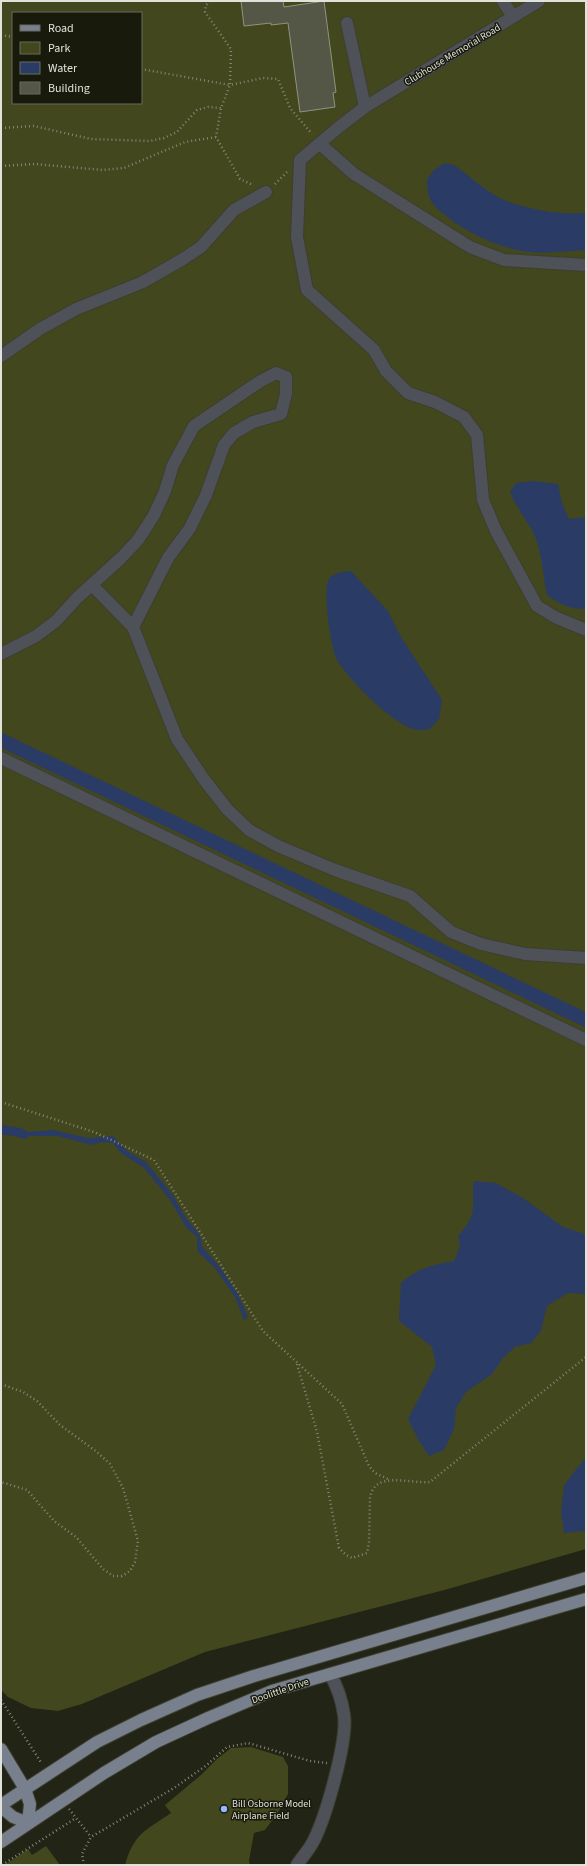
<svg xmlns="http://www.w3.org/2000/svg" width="587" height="1866" font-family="'Source Sans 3',sans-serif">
<rect width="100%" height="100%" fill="#222415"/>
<path fill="#42471d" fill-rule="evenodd" d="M1,1H586V1549L448,1589L205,1652L82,1704L58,1711L31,1708L8,1697L1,1690ZM13,13H141V103H13Z
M251,1747L283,1757L288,1766V1794L277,1814L265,1830L254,1833L249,1861L250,1865H125C134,1833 145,1831 171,1813L165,1805L201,1775L217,1759L231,1748Z
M46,1846L60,1865H5L28,1849L32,1855Z"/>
<path fill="#2a3c66" d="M445,163L454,165C470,176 486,192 504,200C529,210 560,215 586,213V250C568,251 549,254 531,252C500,250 455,228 434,205C428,199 427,188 427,179L434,170Z
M534,481L558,484L562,503L569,519L586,517V609C570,609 559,604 547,595C543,577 542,553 535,536C528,521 516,508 510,492L516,483Z
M351,571L388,611L401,637L442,700L439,719L430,729C426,730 421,730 417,730C394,726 349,680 337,660C331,649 322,589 329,579C334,572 343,572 351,571Z
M1,1125L21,1128L28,1132L53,1130L88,1138L113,1136L127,1151L146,1162L172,1194L186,1218L200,1235L202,1246L205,1250L219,1266L238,1294L248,1317L244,1320L235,1297L215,1268L199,1253L197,1249V1237L186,1227L170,1200L144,1168L121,1153L113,1143L102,1142L92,1145L57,1136H28L27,1139C18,1138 10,1134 1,1135Z
M474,1181L496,1183L523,1198L563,1227L582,1233L586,1236V1294L568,1293L547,1306L541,1331L531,1343L515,1347L503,1358L492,1374L466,1392L456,1408L454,1429L444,1450L429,1456L419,1441L408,1419L436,1365L432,1347L399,1321L401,1283C417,1268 433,1265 454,1261L460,1246L458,1236C464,1229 473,1218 473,1208C474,1198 472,1191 474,1181Z
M586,1457V1531L564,1533L561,1512L564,1485Z"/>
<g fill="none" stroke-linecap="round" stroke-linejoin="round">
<path stroke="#2a3c66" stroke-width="14" d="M1,740L586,1020"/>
</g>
<path fill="#545746" stroke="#909381" d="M241,1H283L284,7L324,1L336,92L333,93L335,107L300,112L288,23L271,25V23L244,26Z"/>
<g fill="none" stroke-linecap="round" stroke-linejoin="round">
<g stroke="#3d3f30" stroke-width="14">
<path id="minor" d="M503,1L513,17
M539,1L365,107L339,127L300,160L297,237L307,290L374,350L386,371L408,393L435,402L464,417L477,435L483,500L496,531L537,606L555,617L586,630
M347,23L365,107
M320,144L354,174L470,247L504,260L586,265
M1,356L40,329L76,309L143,282L183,259L201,247L234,210L266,192
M133,627L177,739L203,778L227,809L249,830L278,846L335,870L410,896L451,932L481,944L525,954L586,958
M1,654L36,636L56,621L77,598L121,558L138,540L154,515L165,491L173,465L194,426L259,382L276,373L286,377V394L281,414L253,422L234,433L224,445L206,495L190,528L168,558L133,627L92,585
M1,758L586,1040
M297,1865C302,1857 310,1849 314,1840C326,1816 348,1740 344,1715C342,1701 337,1686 330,1674"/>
</g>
<g stroke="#3d3f30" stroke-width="14">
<path id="major" d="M1,1749L25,1789L30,1804L28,1823
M1,1805L97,1742L141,1720L197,1695L254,1676L586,1578
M1,1807L13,1817L28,1823
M1,1842L104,1773L156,1742L208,1718L272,1691L586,1599"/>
</g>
<path stroke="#85867b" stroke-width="2.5" stroke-dasharray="1 3" stroke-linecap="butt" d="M210,1L206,5L205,12L231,49L230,85L263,78L278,79L290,108L312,134
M1,35L13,37
M141,69L230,85L221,108L216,137L240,179L253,185
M1,128L34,126L91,139L150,141L164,138L177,132L197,110L208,107L221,108
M1,166L34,164L103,170L124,168L185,142L216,137
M275,184L287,172
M1,1102L94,1132L154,1160L263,1331L342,1404L369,1466L375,1473L388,1479
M297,1364L317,1432L339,1548L346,1555L352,1558L367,1553L369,1543L370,1498C374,1470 410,1484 430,1482L586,1357
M1,1384L23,1392L37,1401L60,1425L97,1452L110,1464L123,1488L138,1541L135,1562L130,1571L122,1576H113L103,1569L76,1537L54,1521L27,1490L1,1482
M1,1700L42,1764
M69,1809L91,1837
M2,1865L76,1818
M84,1865L82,1854L91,1837L174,1788L207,1765L227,1747L248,1743L310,1761L327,1763"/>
<use href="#minor" stroke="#4e5158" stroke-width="12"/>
<use href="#major" stroke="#787f8d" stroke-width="12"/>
</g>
<circle fill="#96b6fd" stroke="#181a0c" stroke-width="1.5" cx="224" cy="1809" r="4"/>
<g text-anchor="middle" stroke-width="3" stroke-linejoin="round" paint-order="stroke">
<g font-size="10" fill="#e1e2d9" stroke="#181a0c">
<text transform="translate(452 54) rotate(-31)" y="4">Clubhouse Memorial Road</text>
<text transform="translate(280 1690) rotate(-19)" y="4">Doolittle Drive</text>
</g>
<g font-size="10" fill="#e1e2d9" stroke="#181a0c" text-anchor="start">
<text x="232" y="1807">Bill Osborne Model<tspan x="232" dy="12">Airplane Field</tspan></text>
</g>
</g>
<rect width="587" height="1866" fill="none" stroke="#e1e2d9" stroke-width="4"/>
<rect x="12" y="12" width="130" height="92" fill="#181a0c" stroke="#686a5e"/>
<rect x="20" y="25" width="20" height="6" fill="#787f8d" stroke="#686a5e"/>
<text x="48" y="32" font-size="12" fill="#e1e2d9">Road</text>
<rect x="20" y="42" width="20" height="12" fill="#42471d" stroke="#686a5e"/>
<text x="48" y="52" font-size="12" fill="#e1e2d9">Park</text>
<rect x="20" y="62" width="20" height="12" fill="#2a3c66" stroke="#686a5e"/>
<text x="48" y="72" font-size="12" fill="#e1e2d9">Water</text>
<rect x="20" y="82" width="20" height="12" fill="#545746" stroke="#686a5e"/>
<text x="48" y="92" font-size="12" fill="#e1e2d9">Building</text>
</svg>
